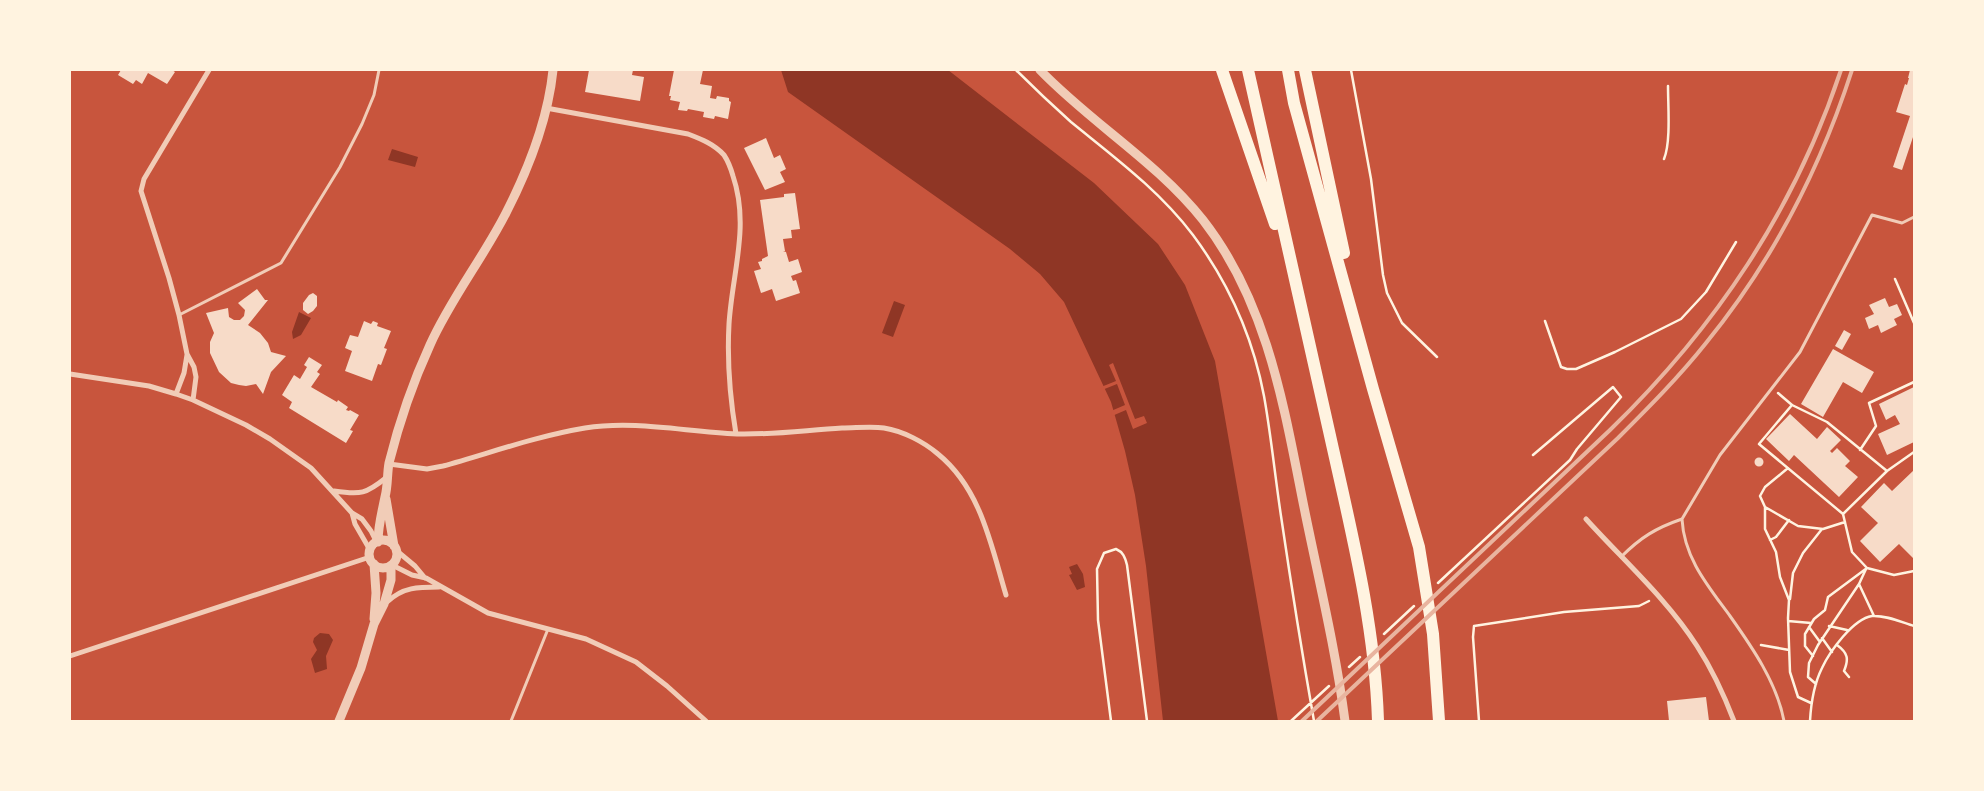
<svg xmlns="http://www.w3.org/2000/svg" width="1984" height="791" font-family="Helvetica,sans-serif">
<rect width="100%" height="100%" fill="#c8553d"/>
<path fill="#8f3625" d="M781,70H948L1094,183L1158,244L1185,285L1215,361L1278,721H1163L1146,566L1135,495L1125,451L1111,402L1064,302L1040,274L1010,249L788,92Z
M392,149L418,157L415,167L388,160Z
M894,301L905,305L893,337L882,333Z
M299,312L311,318L301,335L293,339L292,332Z
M1077,564L1083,574L1085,587L1077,590L1069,575L1072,574L1069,567Z
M320,633L329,634L333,640L326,656L327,669L315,673L311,659L317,650L313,642L314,638Z"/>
<path fill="#c8553d" d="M1113,363L1135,419L1144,416L1147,423L1133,429L1126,410L1112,416L1111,411L1125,405L1117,384L1102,390L1101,387L1116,381L1109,365Z"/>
<path fill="#f7dbc8" d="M121,70H172L175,72L167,84L148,73L142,84L136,80L133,84L118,75Z
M589,70H633L632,75L644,77L640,101L585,92Z
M674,70H703L700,84L712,86L710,98L716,99L717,96L729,98V101L731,102L728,119L715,116L714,119L703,117L704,112L688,109L687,111L678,110L680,102L670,100L671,96H669Z
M1910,70H1914V134L1902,170L1893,167L1910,116L1896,112L1905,84L1907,85L1909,78H1908Z
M766,138L774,158L780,155L786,169L780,172L785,182L765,190L744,148Z
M795,193L800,229L791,230L792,238L783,239L785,251H783L786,252L789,262L798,259L802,272L791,276L793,281L796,280L800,293L776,301L772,289L761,293L754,271L761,269L758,262L762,261V259L768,256L760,200L784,197V194Z
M257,289L265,300H268L248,325L260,333L268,343L271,352L286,356L271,372L263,394L256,384L246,386L239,385L231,383L219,372L210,353V342L214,333L206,313L228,308L229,317L234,320H240L244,316L245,310L238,303Z
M313,293L317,296V306L313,311L308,314L303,310V303L309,295Z
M1885,298L1889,307L1897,304L1902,315L1894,319L1897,325L1881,333L1878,325L1869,329L1865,318L1874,314L1869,305Z
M364,321L371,324L373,321L378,323L377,326L391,331L384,348L387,349L381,365L378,364L372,381L345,371L352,351L345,348L350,335L358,337Z
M1844,330L1851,334L1842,350L1835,346Z
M1833,349L1874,372L1862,393L1843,382L1823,417L1801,404Z
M309,357L322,365L317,372L320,374L311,387L337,402L338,400L348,407L346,410L349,411L350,410L359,415L350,430L353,431L346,443L289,408L292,402L282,395L294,375L300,379L307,367L304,365Z
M1914,387V442L1887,455L1878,434L1900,424L1895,415L1886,420L1879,404Z
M1790,414L1817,439L1827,427L1841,440L1830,451L1832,453L1837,448L1850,461L1845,466L1858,477L1839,497L1794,455L1789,461L1766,439Z
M1754.5 462a4.5 4.5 0 1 1 9 0a4.5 4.5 0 1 1-9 0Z
M1914,470V559L1899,544L1880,562L1860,541L1878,523L1861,507L1884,483L1892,491Z
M1706,697L1709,721H1669L1667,701Z"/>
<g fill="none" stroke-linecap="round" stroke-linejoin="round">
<path stroke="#fff3e0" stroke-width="2.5" d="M1016,70C1034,88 1052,105 1071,122C1114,157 1159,190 1193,235C1228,282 1253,338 1264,396C1271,435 1275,476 1281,516C1291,584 1302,653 1314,721
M1351,70L1371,179L1383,275L1387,293L1402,323L1437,357
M1664,159C1671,142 1668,106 1668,86
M1895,279L1914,323
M1545,321L1561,367L1567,369H1576L1615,352L1681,319L1706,292L1736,242
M1778,393L1792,405
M1860,450L1876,426L1869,403L1914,382
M1788,468L1765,487L1760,496L1765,507L1798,526L1823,529L1845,522
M1887,471L1827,422L1792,405L1759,444L1843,514L1852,552L1867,568L1894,575L1914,571
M1765,507V529L1776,552L1780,577L1789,600L1788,618L1790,672L1798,697L1811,703
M1843,514L1887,471L1914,452
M1770,540L1776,537L1789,520
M1866,569L1859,584L1874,616
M1438,583L1570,460L1577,449L1621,397L1613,387L1533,455
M1790,599L1793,573L1803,553L1822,529
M1788,621L1811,623
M1829,626L1847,630
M1809,627L1820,642
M1384,634L1414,606
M1822,638L1832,652
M1761,645L1789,650
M1837,645C1848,653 1849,659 1844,671L1849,677
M1813,656L1805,646V634L1814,619L1825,610L1828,597L1867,568
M1349,667L1360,657
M1816,684L1808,677L1809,663L1818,645L1859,584
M1111,721L1098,620L1097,569L1104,553L1116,549C1123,552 1125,557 1127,565L1147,721
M1291,721L1329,686
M1479,721L1473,637L1474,626L1564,612L1639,606L1649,601
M1810,721C1811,703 1814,684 1822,668C1830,651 1853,619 1872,616C1886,615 1901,622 1914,626"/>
<path stroke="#f1ccb7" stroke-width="3" d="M179,315L281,263L340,167L362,124L374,95L379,70
M1682,519C1684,558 1708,586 1730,616C1752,647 1777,683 1784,721
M1621,557C1641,537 1656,528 1682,519L1720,455L1800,352L1872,215L1902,223L1914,217
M511,721L548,629"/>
<path stroke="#f1ccb7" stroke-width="5" d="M546,108L688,134C701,139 714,144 724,155C728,161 731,169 733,176C750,226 732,274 729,324C727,360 730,398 736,434
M70,374L149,386L176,394L193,400L246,425L270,439L311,468L352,513L362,519L371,531L376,541
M176,394L184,373L187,355
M193,400L196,377L194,367L187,354L179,315L169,278L141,191L144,179L209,70
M389,464L427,469L443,466C490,453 537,436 585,428C636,420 686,432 737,434C772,435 807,430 842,428C856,428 871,426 884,428C903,431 924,442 938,454C981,489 991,545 1006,595
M334,491C361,495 366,494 387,477
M352,513L355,524L370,550
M1586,519C1623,560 1667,599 1697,646C1712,669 1724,695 1734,721
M397,551L415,566L425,578
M392,565L412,575L426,578L488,613L586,639L636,662L667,686L706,721
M387,602C403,587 418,587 439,587
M70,656L370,557"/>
<path stroke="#f1ccb7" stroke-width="9" d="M1040,70C1091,123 1157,162 1203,220C1270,306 1285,414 1306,517C1320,585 1336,652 1345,721
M386,499L394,546
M369 554a14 14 0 1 1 28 0a14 14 0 1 1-28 0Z
M378,542C378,526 382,512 385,497C388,486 387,474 389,463C399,423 413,382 430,345C450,300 483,258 506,213C528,170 548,119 553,70
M374,564L376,593L374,619
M339,721L361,668L374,624L384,604L391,580V566"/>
<path stroke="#fff3e0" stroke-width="12" d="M1222,70L1275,224
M1248,70C1274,191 1302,311 1329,431C1350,526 1375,623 1378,721
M1288,70L1294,103L1373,389L1419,547L1433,634L1439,721
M1305,70L1344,253"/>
<path stroke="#e9b49f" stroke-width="4" d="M1302,721L1610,430C1716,327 1794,211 1841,70
M1317,721L1618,438C1649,407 1679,377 1706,343C1772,262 1820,169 1852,70"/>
</g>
<rect width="1984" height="791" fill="none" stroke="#fff3e0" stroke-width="142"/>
</svg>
